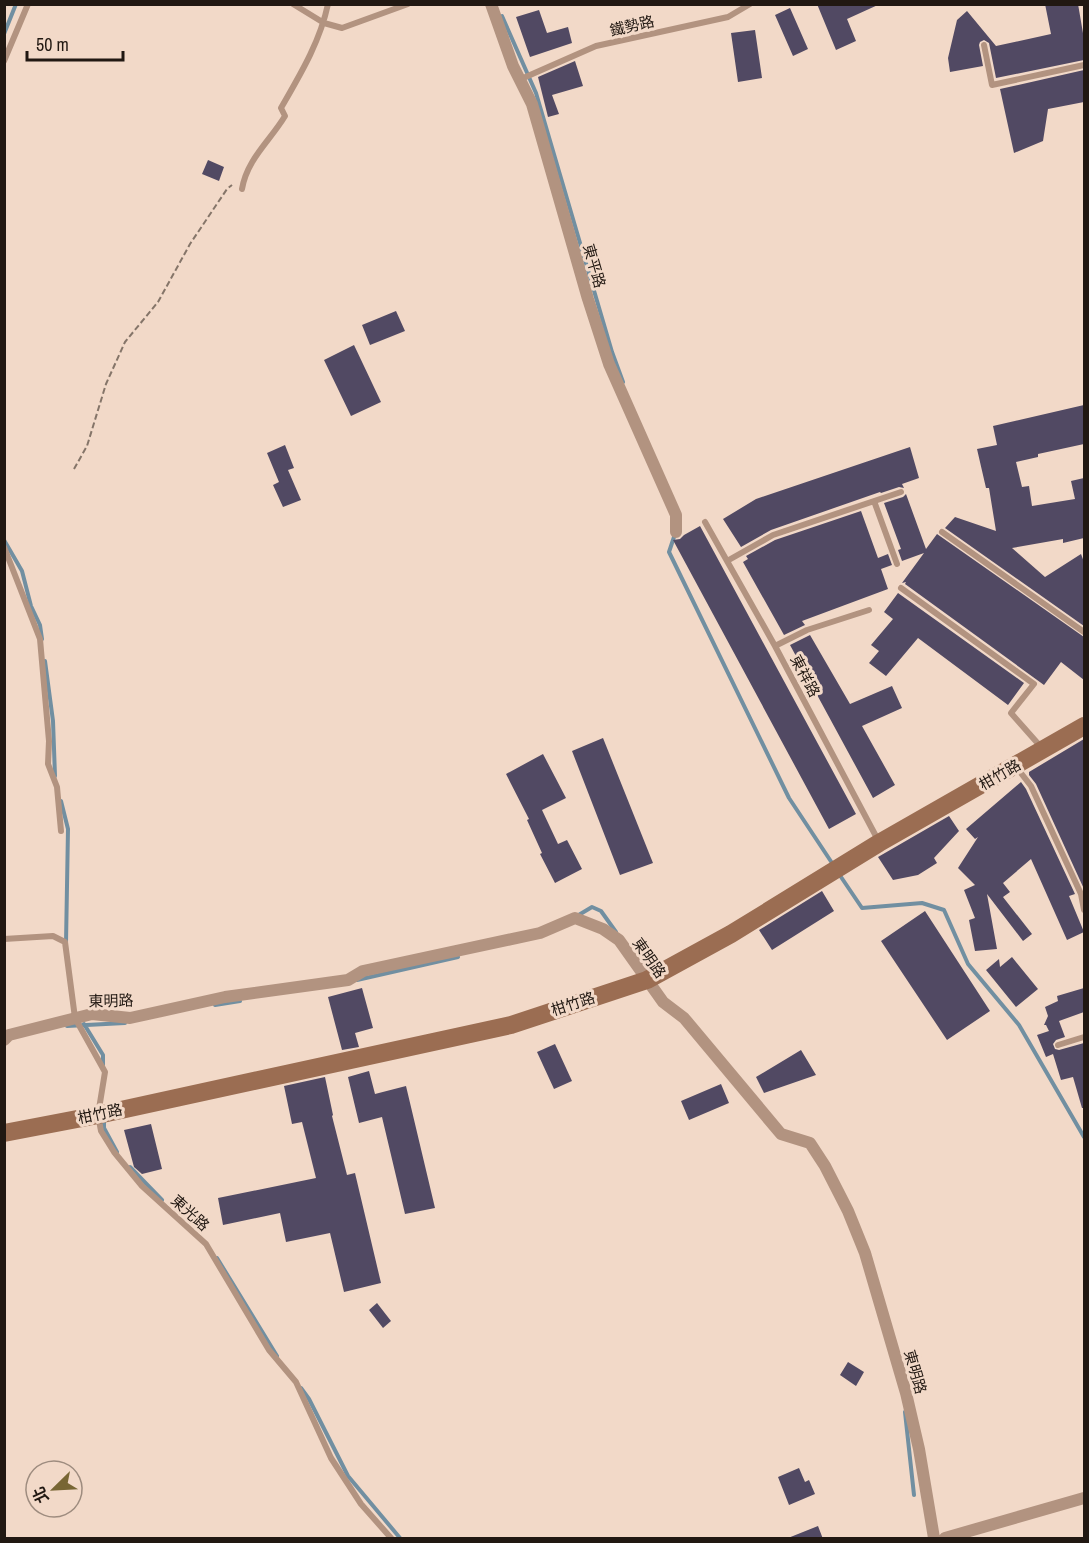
<svg xmlns="http://www.w3.org/2000/svg" width="1089" height="1543" font-family="'Archivo Narrow','Noto Sans TC',sans-serif">
<rect width="100%" height="100%" fill="#f2d9c8"/>
<g fill="none" stroke-linecap="round" stroke-linejoin="round">
<path stroke="#718fa1" stroke-width="4" d="M502,16L536,93L612,352L623,382
M4,34L16,4
M675,534L669,552L789,798L834,866
M4,540L22,571L31,606L40,625L42,639
M45,661L53,721L55,776
M61,801L68,829L66,943
M839,874L862,908L922,903L944,910L968,964L1019,1025L1084,1137
M577,916L592,907L601,911L616,932
M357,980L458,957
M215,1005L240,1001
M84,1024L103,1055V1065
M67,1026L125,1023
M104,1118V1128L117,1152
M130,1167L162,1200
M217,1258L277,1356
M301,1388L309,1399L348,1476L400,1538
M905,1412L914,1495"/>
</g>
<path fill="#514963" d="M817,4H880L847,19L856,41L836,50Z
M1045,4H1078L1084,39V60L996,78L989,43L984,40L980,42L979,45L983,66L950,72L948,58L957,20L967,11L996,46L1051,34Z
M790,8L808,49L793,56L775,15Z
M539,10L547,33L568,27L572,43L530,57L516,17Z
M755,30L762,78L738,82L731,33Z
M575,61L583,86L552,95L559,114L548,117L538,77Z
M1084,70V102L1048,109L1043,141L1014,153L1000,89Z
M208,160L224,167L219,181L202,174Z
M396,311L405,331L370,345L362,325Z
M354,345L381,402L351,416L324,360Z
M1084,405V444L1038,454V457L1016,462L1022,487L1029,486L1032,506L1075,499L1071,481L1084,478V538L1063,543V539L1012,548L1045,577L1081,554L1084,562V626L945,528L955,517L996,531L989,488H986L977,449L997,445L993,426Z
M285,445L294,468L288,470L301,500L283,507L273,485L279,482L267,453Z
M910,447L919,478L902,484L904,488L899,487L881,493L880,492L771,530L741,547L723,519L756,499Z
M906,494L926,549L937,534L1084,637V680L1061,662L1044,685L905,584L906,582L902,583L924,553L902,561L898,550L901,549L884,503L903,497Z
M861,511L878,558L888,554L892,565L881,569L888,589L802,621L805,625L784,635L743,562L748,559L746,556L775,540Z
M700,526L856,814L829,829L673,540L680,539L684,535Z
M898,593L1024,683L1008,705L918,638L886,676L869,663L879,651L871,645L893,619L884,612Z
M810,635L850,704L892,686L902,708L862,726L895,785L873,798L790,645Z
M603,738L653,863L620,875L572,751Z
M1084,739V889L1036,784L1029,775V772Z
M543,754L566,798L542,810L558,844L567,840L582,869L555,883L540,854L542,853L527,820L529,819L506,774Z
M1021,782L1026,789L1075,894L1069,896L1084,932L1067,940L1031,859L1003,883L1010,892L1003,897L1032,934L1023,941L987,894L997,949L975,951L969,920L975,918L964,890L975,885L958,868L978,837L975,839L966,829Z
M949,816L959,831L934,858L937,863L918,875L893,880L878,857Z
M822,891L834,911L772,950L759,930Z
M925,911L990,1011L947,1040L881,941Z
M1012,957L1038,989L1016,1007L986,970L999,959L1000,967Z
M362,988L373,1028L355,1033L359,1047L342,1050L328,997Z
M1084,988V1012L1059,1021L1065,1037L1056,1040L1053,1044L1055,1049L1059,1050L1084,1043V1108H1082L1073,1077L1061,1080L1053,1054L1046,1057L1037,1035L1049,1031L1046,1025H1044L1048,1016L1045,1007L1058,1001L1057,996Z
M555,1044L572,1081L554,1089L537,1052Z
M801,1050L816,1075L764,1093L756,1077Z
M369,1071L375,1094L406,1086L435,1208L405,1214L382,1117L359,1123L348,1077Z
M325,1077L333,1115L332,1116L347,1175L355,1173L381,1283L344,1292L330,1233L286,1242L280,1213L223,1225L218,1198L316,1178L302,1122L292,1124L284,1086Z
M721,1084L729,1103L689,1120L681,1101Z
M151,1124L162,1169L142,1174L134,1167L124,1130Z
M377,1303L391,1321L383,1328L369,1310Z
M848,1362L864,1372L856,1386L840,1375Z
M799,1468L805,1482L809,1480L815,1494L789,1505L778,1477Z
M818,1526L823,1539H788V1538Z"/>
<g fill="none" stroke-linecap="round" stroke-linejoin="round">
<path stroke="#857569" stroke-width="2" stroke-dasharray="6 3" stroke-linecap="butt" d="M74,469L87,446L106,384L125,342L158,302L190,244L227,189L232,185"/>
<path stroke="#b29380" stroke-width="6" d="M293,4L324,23L342,28L408,4
M984,45L992,85L1084,65
M4,61L28,4
M521,79L596,46L728,17L750,4
M242,189C247,159 270,141 285,116L281,108C300,75 320,42 328,4
M874,501L897,564
M705,522L775,646L878,840
M942,532L1084,632
M4,547L40,639L49,741L48,764L57,787L61,831
M727,561L773,535L901,492
M901,588L1034,684L1011,713L1041,747
M775,646L807,630L869,610
M1017,768L1031,786L1081,894L1084,910
M4,939L53,936L65,942L75,1018L105,1072L98,1115L101,1131L114,1152L142,1186L206,1244L269,1350L296,1382L331,1458L361,1504L391,1538
M1058,1045L1084,1037"/>
<path stroke="#b29380" stroke-width="12" d="M491,4L513,66L532,104L588,299L609,364L676,515V532
M4,1040L9,1035L92,1014L130,1018L225,997L348,980L363,971L540,933L575,918L603,929L619,940L663,1002L684,1018L781,1134L810,1143L825,1166L848,1211L865,1253L906,1393L919,1449L934,1538
M945,1538L1084,1498"/>
<path stroke="#9b6d52" stroke-width="18" d="M4,1133L98,1115L511,1025L647,980L731,934L879,843L1084,726"/>
</g>
<g text-anchor="middle" stroke-width="6" stroke-linejoin="round" paint-order="stroke">
<g font-size="15" fill="#211812" stroke="#f2d9c8">
<text transform="translate(632 26) rotate(-13)" y="5">鐵勢路</text>
<text transform="translate(594 266) rotate(74)" y="5">東平路</text>
<text transform="translate(805 676) rotate(62)" y="5">東祥路</text>
<text transform="translate(1000 775) rotate(-30)" y="5">柑竹路</text>
<text transform="translate(649 958) rotate(55)" y="5">東明路</text>
<text transform="translate(111 1001) rotate(-1)" y="5">東明路</text>
<text transform="translate(573 1004) rotate(-18)" y="5">柑竹路</text>
<text transform="translate(100 1114) rotate(-12)" y="5">柑竹路</text>
<text transform="translate(190 1213) rotate(42)" y="5">東光路</text>
<text transform="translate(915 1372) rotate(74)" y="5">東明路</text>
</g>
</g>
<rect width="1089" height="1543" fill="none" stroke="#211812" stroke-width="12"/>
<g transform="translate(54 1489) rotate(246)"><circle r="28" fill="#f2d9c8" stroke="#9e8c7f" stroke-width="1.5"/>
<path d="M0-4.5L10 22L0 15L-10 22Z" fill="#786634"/>
<text y="-9" font-size="16" font-weight="bold" text-anchor="middle" fill="#211812">北</text>
</g>
<path d="M27 51v9h96v-9" fill="none" stroke="#211812" stroke-width="3"/>
<text x="36" y="51" font-size="18" fill="#211812" stroke="#f2d9c8" stroke-width="4.5" paint-order="stroke">50 m</text>
</svg>
